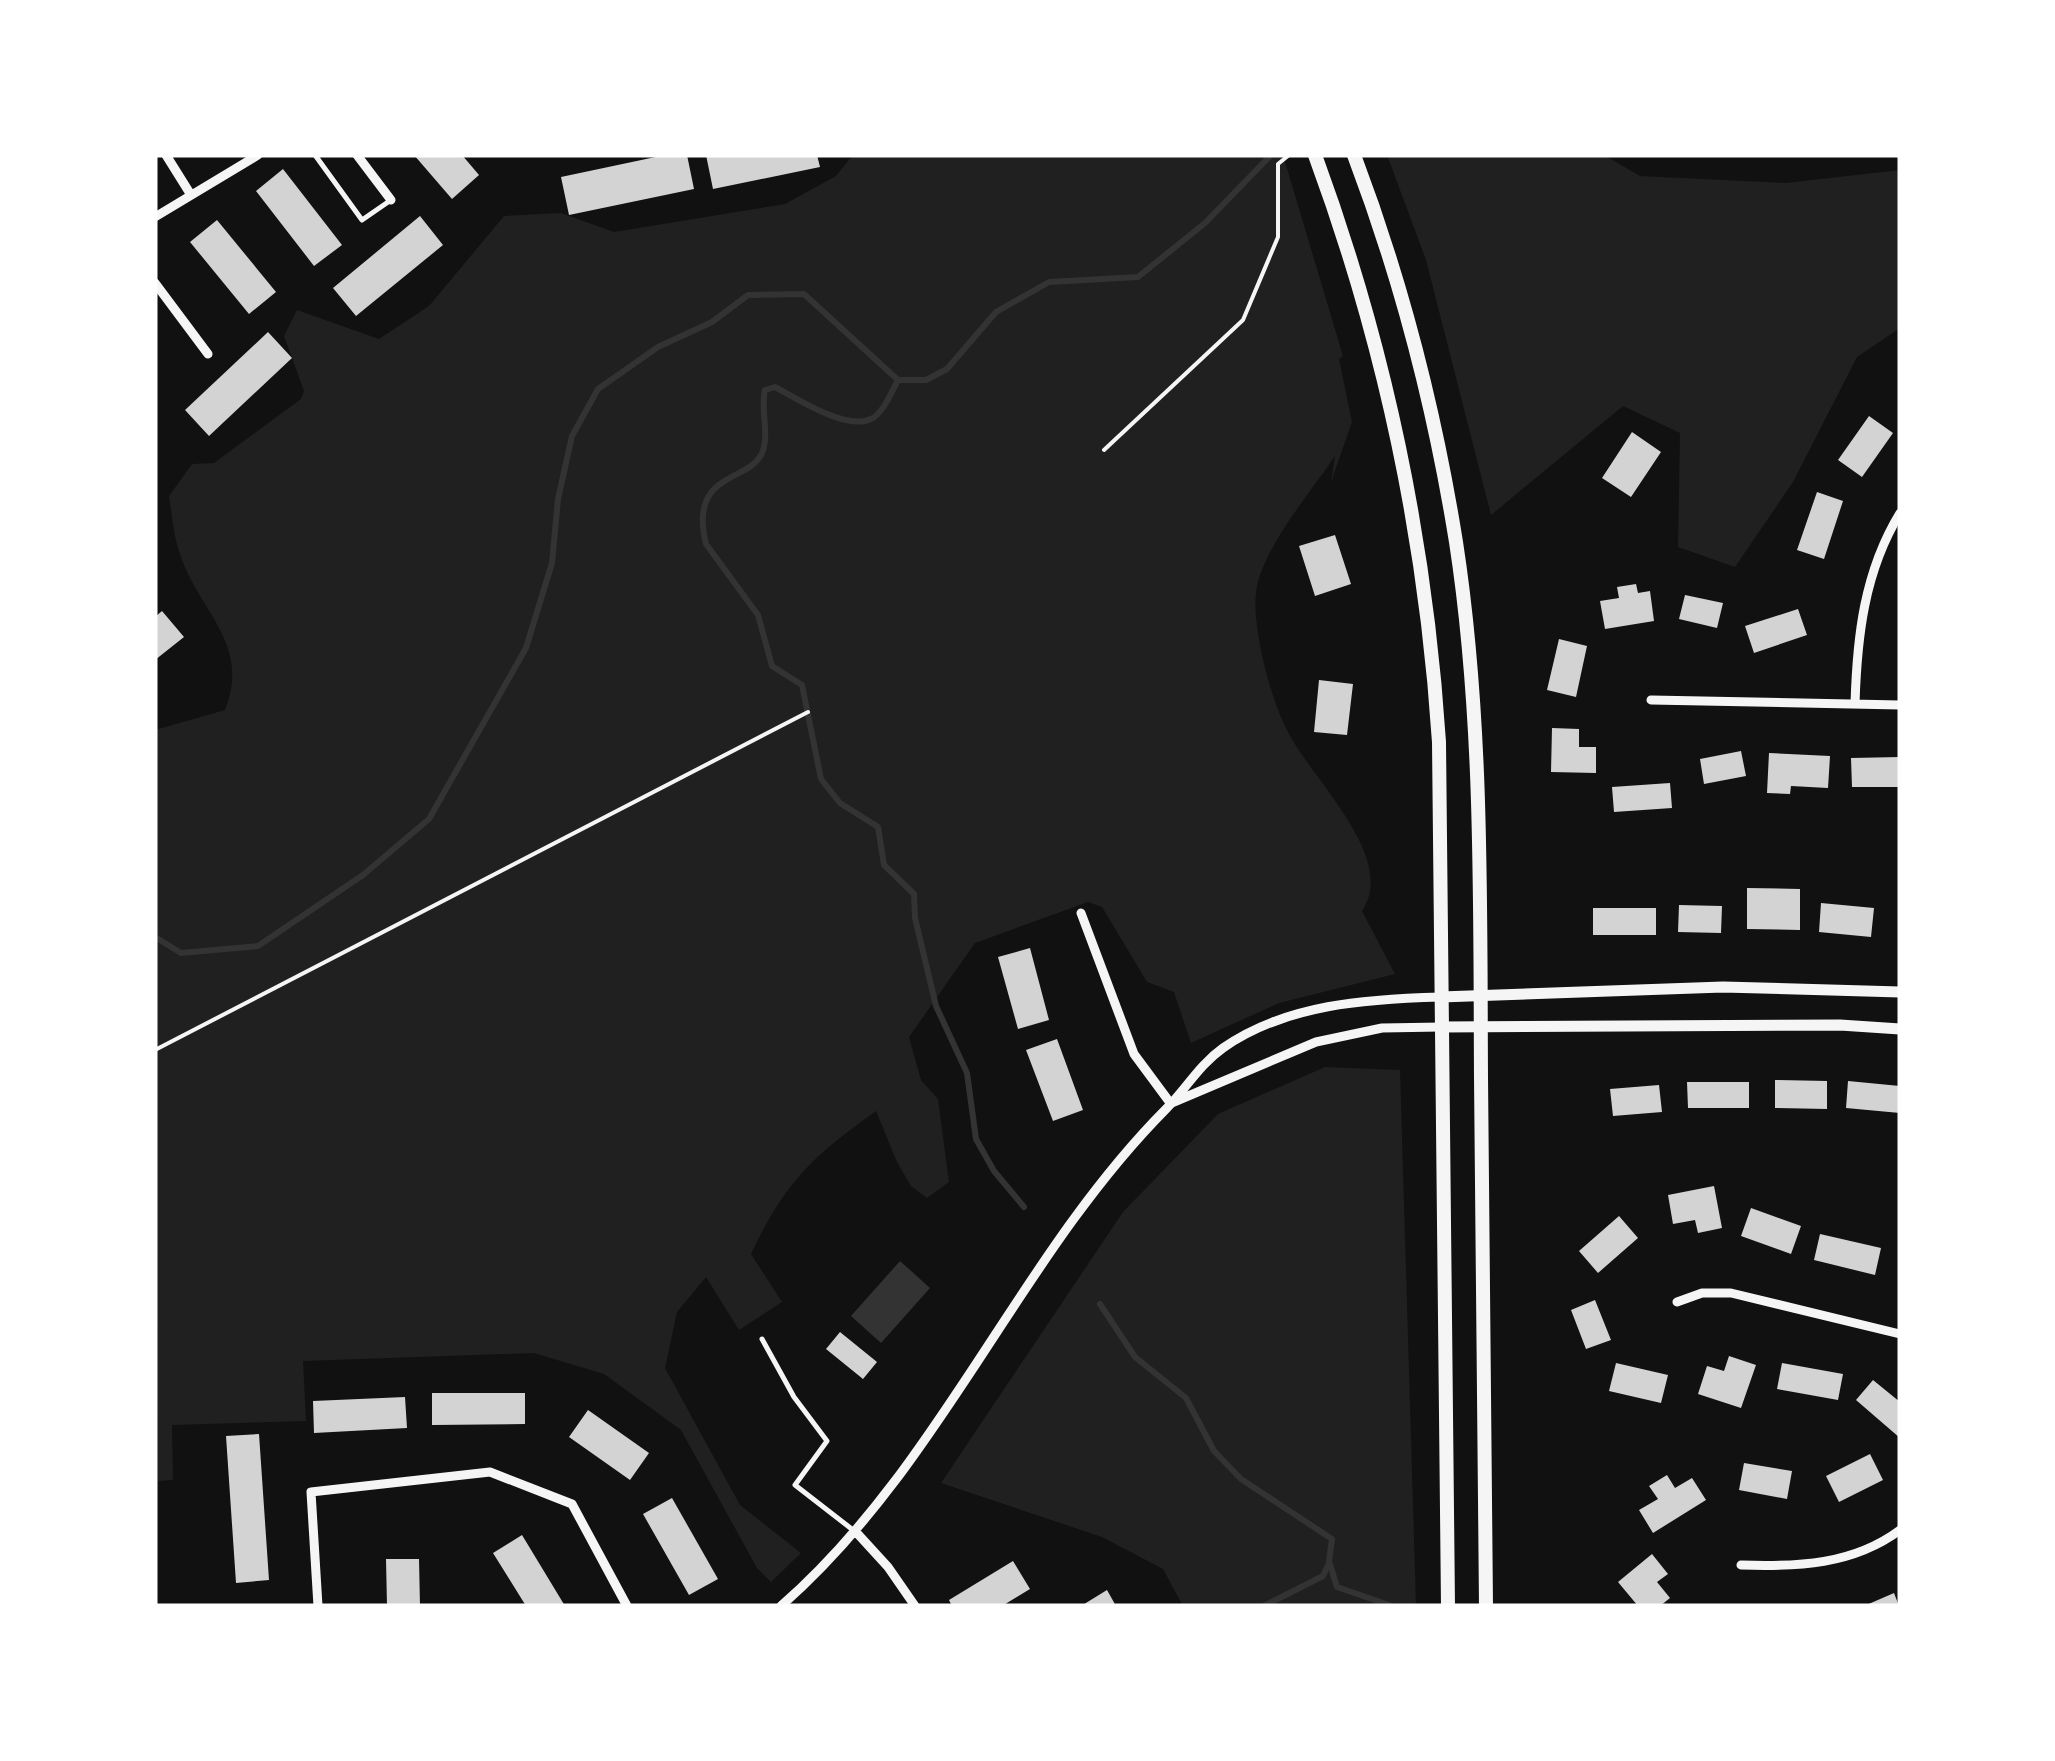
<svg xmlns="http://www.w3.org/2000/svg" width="2055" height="1761" font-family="'Work Sans',sans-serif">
<rect width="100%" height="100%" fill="#111"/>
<path fill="#202020" d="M853,155H1283L1343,356L1339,359L1352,422L1331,482L1335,456C1311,492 1260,551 1256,593C1252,626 1270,696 1285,726C1308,777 1399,856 1362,911L1395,974L1279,1003L1191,1043L1174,992L1147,982L1102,907L1088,902L975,943L909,1037L921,1080L938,1099L949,1182L927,1198L911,1186L897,1162L876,1111C813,1156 785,1182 751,1254L782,1302L739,1330L706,1277L677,1312L665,1368L740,1505L801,1553L771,1582L757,1568L681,1430L604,1374L534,1353L303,1361L306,1421L172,1425L173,1480L158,1481L155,730L225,710C252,642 197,611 179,551C173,533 172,514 169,496L192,464L214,463L301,399L304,391L284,336L297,310L379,339L429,306L504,216L561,213L614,232L785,204L836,176Z
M1387,155H1604L1640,176L1786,183L1900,170V328L1857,357L1793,482L1735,567L1678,547L1680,433L1623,406L1491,515L1426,260Z
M1325,1067L1400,1070L1416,1606H1183L1163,1569L1102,1537L941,1483L1123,1212L1218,1114Z"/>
<path fill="#333" d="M900,1261L930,1288L881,1343L851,1316Z"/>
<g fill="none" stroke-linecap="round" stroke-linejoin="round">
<path stroke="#333" stroke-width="6" d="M898,380C892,391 883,414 871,419C846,431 796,398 775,387L765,390C760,410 770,434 762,453C749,483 688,471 706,544L758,615L772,666L802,685L821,779L840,803L878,827L884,865L914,894L915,918L936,1006L967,1073L976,1139L994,1171L1024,1207
M155,937L181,953L258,946L363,875L429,819L526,648L552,563L558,499L572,436L598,389L658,347L712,322L748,295L804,294L898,380H926L947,369L996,312L1049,282L1138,277L1205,223L1271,155
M1100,1304L1135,1357L1186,1398L1214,1451L1241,1479L1332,1539L1329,1561L1337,1587L1392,1606
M1264,1606L1323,1576L1328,1565"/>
</g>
<path fill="#d3d3d3" d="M414,155H462L479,175L452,199Z
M665,155H687L694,189L569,215L561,177Z
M706,155H817L820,167L713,189Z
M283,169L342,245L314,266L256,191Z
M420,216L443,245L356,316L333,288Z
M217,220L276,292L249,314L190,242Z
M268,332L292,358L209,436L185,410Z
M1869,416L1893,433L1862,477L1838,460Z
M1632,432L1661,452L1631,497L1602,478Z
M1817,492L1843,501L1824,559L1797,550Z
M1335,535L1351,584L1315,596L1299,546Z
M1636,584L1638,593L1650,591L1654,621L1605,629L1600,601L1619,598L1617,587Z
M1685,595L1723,603L1717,628L1679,619Z
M1798,609L1807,635L1754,653L1745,626Z
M162,611L184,637L155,660V617Z
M1559,639L1587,646L1576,697L1547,690Z
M1319,680L1353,684L1347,735L1314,732Z
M1552,728L1579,729V747H1596V773L1551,772Z
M1741,751L1746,776L1704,784L1700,759Z
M1769,753L1830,756L1828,788L1791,786L1790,794L1767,793Z
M1900,757V787H1852L1851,758Z
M1670,783L1672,808L1614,812L1612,787Z
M1747,888L1800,889V930L1747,929Z
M1821,903L1874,908L1871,937L1819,932Z
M1679,905L1722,906L1721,933L1678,932Z
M1593,908H1656V935H1593Z
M1030,948L1049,1020L1018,1029L998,957Z
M1057,1039L1083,1110L1053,1121L1026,1050Z
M1775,1080L1827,1081V1109L1775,1108Z
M1848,1081L1900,1086V1113L1846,1108Z
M1687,1082H1749V1108H1688Z
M1659,1085L1662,1112L1613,1116L1610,1089Z
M1714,1186L1722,1228L1698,1233L1695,1220L1673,1224L1668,1195Z
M1751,1208L1801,1226L1791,1254L1741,1236Z
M1619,1216L1638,1238L1598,1273L1579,1251Z
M1820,1234L1881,1248L1875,1275L1814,1260Z
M1595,1300L1611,1340L1586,1349L1571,1310Z
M840,1332L877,1362L863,1379L826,1349Z
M1729,1356L1756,1365L1741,1408L1698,1394L1707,1366L1724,1371Z
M1616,1363L1668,1375L1661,1403L1609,1391Z
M1782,1363L1843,1374L1838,1400L1777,1389Z
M1873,1380L1900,1402V1438L1856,1400Z
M432,1393H525V1424L432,1425Z
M405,1397L407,1428L314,1433L313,1401Z
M588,1410L649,1453L630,1480L569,1437Z
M259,1434L269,1580L236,1583L226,1436Z
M1870,1454L1883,1480L1839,1502L1826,1476Z
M1744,1463L1792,1471L1787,1499L1739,1490Z
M1667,1475L1675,1488L1692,1478L1706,1500L1653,1533L1639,1510L1658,1499L1649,1486Z
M672,1498L718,1579L689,1595L643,1514Z
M522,1535L565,1606H526L493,1553Z
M1652,1554L1668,1574L1657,1582L1670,1598L1660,1606H1638L1618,1582Z
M386,1559H419L420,1606H387Z
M1013,1561L1030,1589L1002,1606H952L949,1600Z
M1107,1590L1116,1606H1081Z
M1894,1593L1899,1606H1864Z"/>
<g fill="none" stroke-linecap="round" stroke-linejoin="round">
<path stroke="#f5f5f5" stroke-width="4" d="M1104,450L1243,320L1278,237V164L1289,155
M155,1050L808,712"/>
<path stroke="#f5f5f5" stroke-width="5" d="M315,155L362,220L391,200
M762,1339L794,1397L827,1441L795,1485L853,1530"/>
<path stroke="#f5f5f5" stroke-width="9" d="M166,155L191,195
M357,155L391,200
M155,217L258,155
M155,283L208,354
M1651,700L1900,705
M1855,704C1857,637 1864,572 1900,513
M1081,913L1134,1054L1171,1104
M1174,1102L1316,1042L1382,1028L1441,1027
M1677,1302L1702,1293H1731L1900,1334
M856,1532L888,1567L915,1606
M1741,1565C1797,1567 1853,1565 1900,1530
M318,1606L311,1492L490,1472L572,1504L627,1606
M781,1606C941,1466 1018,1258 1166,1109C1186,1089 1199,1065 1223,1048C1286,1004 1367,999 1441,997"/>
<path stroke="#f5f5f5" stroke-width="11" d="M1441,997L1723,987L1900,992
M1441,1027L1840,1025L1900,1029"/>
<path stroke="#f5f5f5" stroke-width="14" d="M1315,155C1385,345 1426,541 1439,742L1448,1606
M1354,155C1401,279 1435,411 1456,542C1483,718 1480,899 1481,1077C1483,1253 1484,1430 1486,1606"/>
</g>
<rect width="2055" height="1761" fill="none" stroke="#ffffff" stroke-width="315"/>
</svg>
